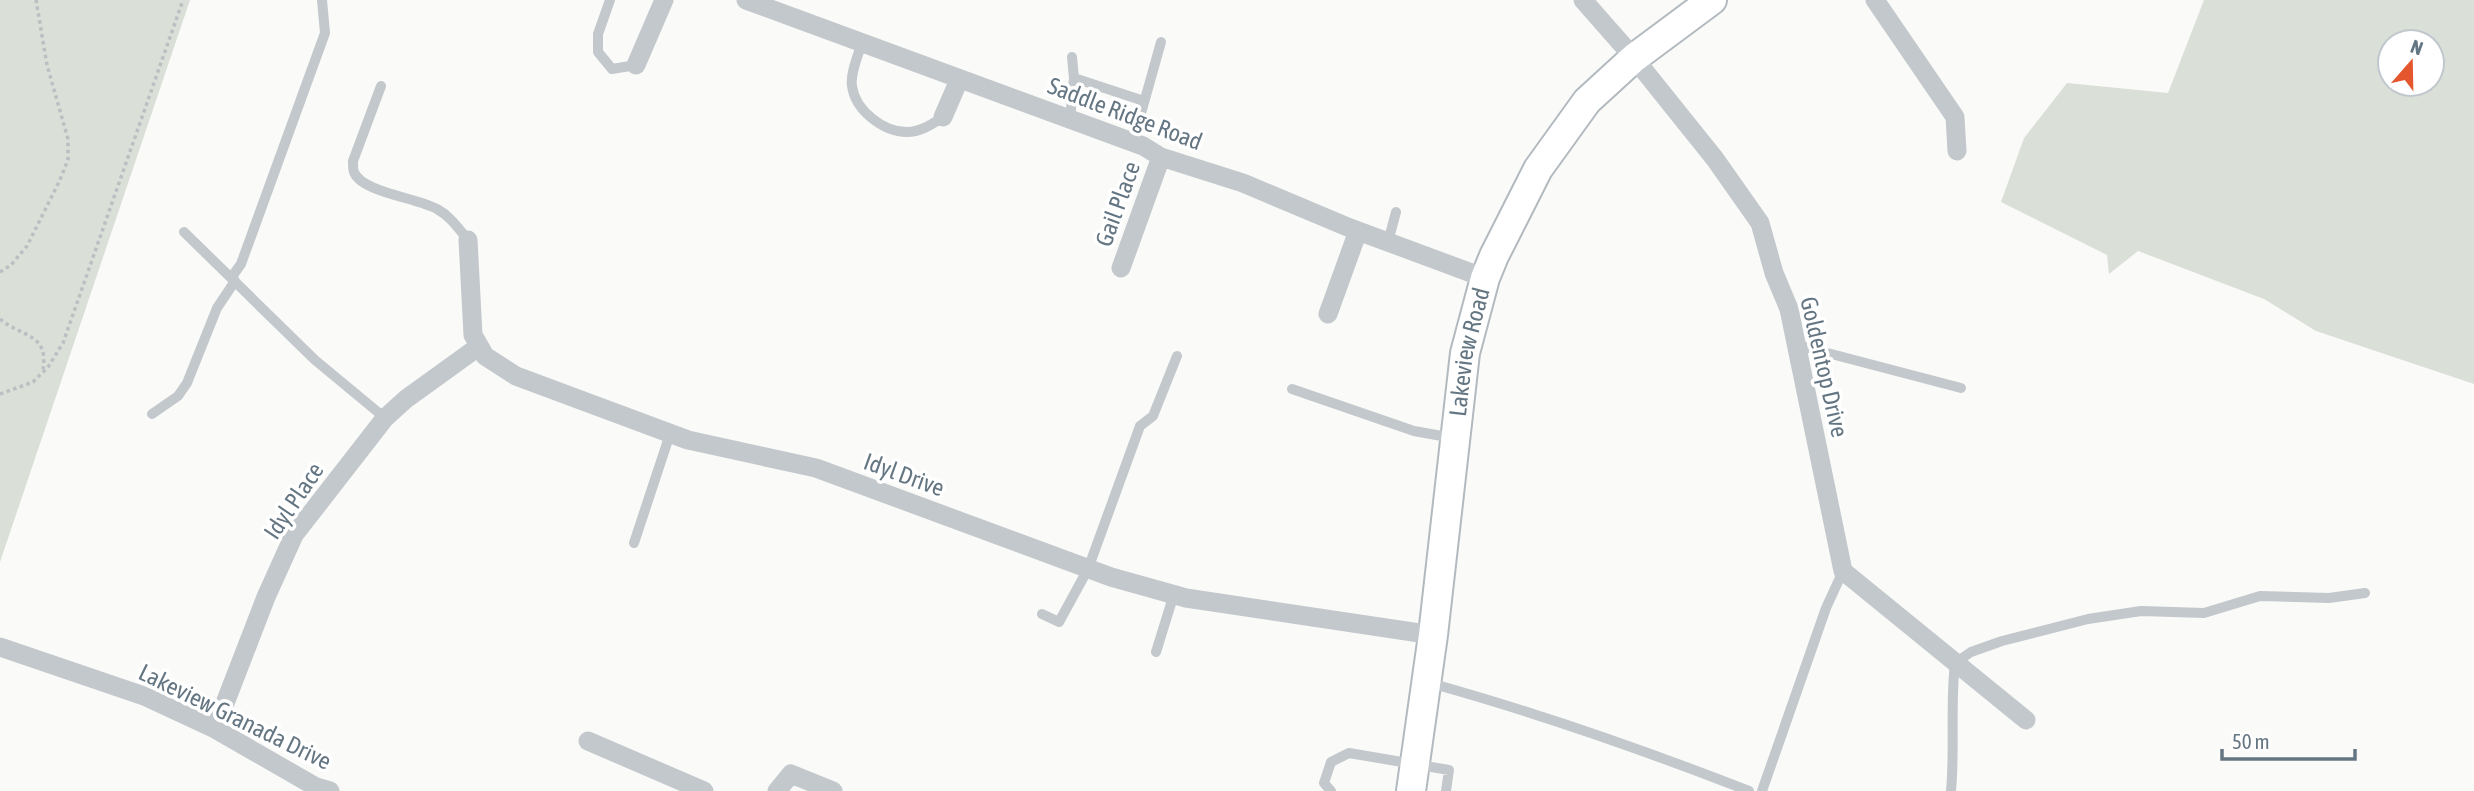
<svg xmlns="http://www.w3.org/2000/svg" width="2474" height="791" font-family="'Asap Condensed',sans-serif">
<rect width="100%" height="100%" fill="#fafaf8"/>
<path fill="#dadfd7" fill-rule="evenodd" d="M0,0H190L0,562Z
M2204,0H2474V384L2316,331L2264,299L2138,251L2109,274L2107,255L2001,202L2024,138L2067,83L2168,93ZM2432,42V84H2390V42Z"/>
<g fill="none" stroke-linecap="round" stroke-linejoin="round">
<g stroke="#b3babf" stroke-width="32">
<g id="secondary">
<path id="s1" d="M1411,791L1433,635L1465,353L1485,278L1494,256L1538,169L1587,101L1634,58L1712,0"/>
</g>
</g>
<path stroke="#bbbfc2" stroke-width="3.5" stroke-dasharray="3.5 3.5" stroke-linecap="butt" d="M0,272L11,265L27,246L59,182L68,160V139L47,65L36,0
M0,319C21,337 49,333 43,369
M0,394L33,382L48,367L63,343L183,0"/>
<path stroke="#c3c8cc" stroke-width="10" d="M610,0L598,34V52L612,69L636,65
M862,43C858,55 850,74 852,86C855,110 883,132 907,132C921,132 932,124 943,117
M1072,57L1074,78
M381,86L353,161C353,162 353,170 354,172C361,192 418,198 437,209C450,216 458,228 468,240
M1070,119L1074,78L1144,101
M1133,142L1161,42
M184,232L315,360L385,418
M1388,242L1396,212
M231,278L241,264L325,33L322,0
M1797,345L1961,388
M1292,389L1414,431L1453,438
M152,414L178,396L187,383L217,308L235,281
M634,543L670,434
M1042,614L1059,622L1088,569L1140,426L1153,416L1177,356
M1156,652L1174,594
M1430,683C1538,713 1644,750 1749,791
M1331,791L1324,783L1331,762L1349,753L1449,770L1446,791
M1762,791L1826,608L1843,571
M1951,791C1955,748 1950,706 1955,663L1971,652L2002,641L2088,619L2141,611L2204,613L2260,596L2329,598L2365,593"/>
<path stroke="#c3c8cc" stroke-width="19" d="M746,0L1143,146L1161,157L1243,183L1350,228L1485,278
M1583,0L1634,58L1715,159L1760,223L1774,273L1789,309L1843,571L2026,720
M1875,0L1955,117L1957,151
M636,65L664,0
M943,117L959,80
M468,240L473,335L485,356L516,376L688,440L816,468L1111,577L1186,598L1433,635
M1121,268L1161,157
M1328,314L1358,231
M0,647L144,696L215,729L316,787L330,791
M215,729L266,597L294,535L385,418L406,399L478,347
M588,741L704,791
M777,791L791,774L833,791"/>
<use href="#secondary" stroke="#fff" stroke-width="28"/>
</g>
<g text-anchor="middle" stroke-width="7" stroke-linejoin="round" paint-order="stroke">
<g font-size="24" fill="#657683" stroke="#fff">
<text transform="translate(1125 114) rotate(21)" y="8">Saddle Ridge Road</text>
<text transform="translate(1118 204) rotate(-70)" y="8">Gail Place</text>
<text dy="8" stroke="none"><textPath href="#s1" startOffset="443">Lakeview Road</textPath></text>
<text transform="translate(1824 367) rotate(77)" y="8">Goldentop Drive</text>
<text transform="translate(904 475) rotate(20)" y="8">Idyl Drive</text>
<text transform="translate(294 501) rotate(-56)" y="8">Idyl Place</text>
<text transform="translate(235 717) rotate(26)" y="8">Lakeview Granada Drive</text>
</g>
</g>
<g transform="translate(2411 63) rotate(20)"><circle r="33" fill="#ffffff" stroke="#c1c8cd" stroke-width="2"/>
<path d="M0-5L12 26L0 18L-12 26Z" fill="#e4572e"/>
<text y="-10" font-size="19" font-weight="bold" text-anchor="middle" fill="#657683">N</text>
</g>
<path d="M2222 749v10h133v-10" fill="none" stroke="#657683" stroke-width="3.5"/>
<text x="2232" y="749" font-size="21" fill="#657683" stroke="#ffffff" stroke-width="5" paint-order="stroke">50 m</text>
</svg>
